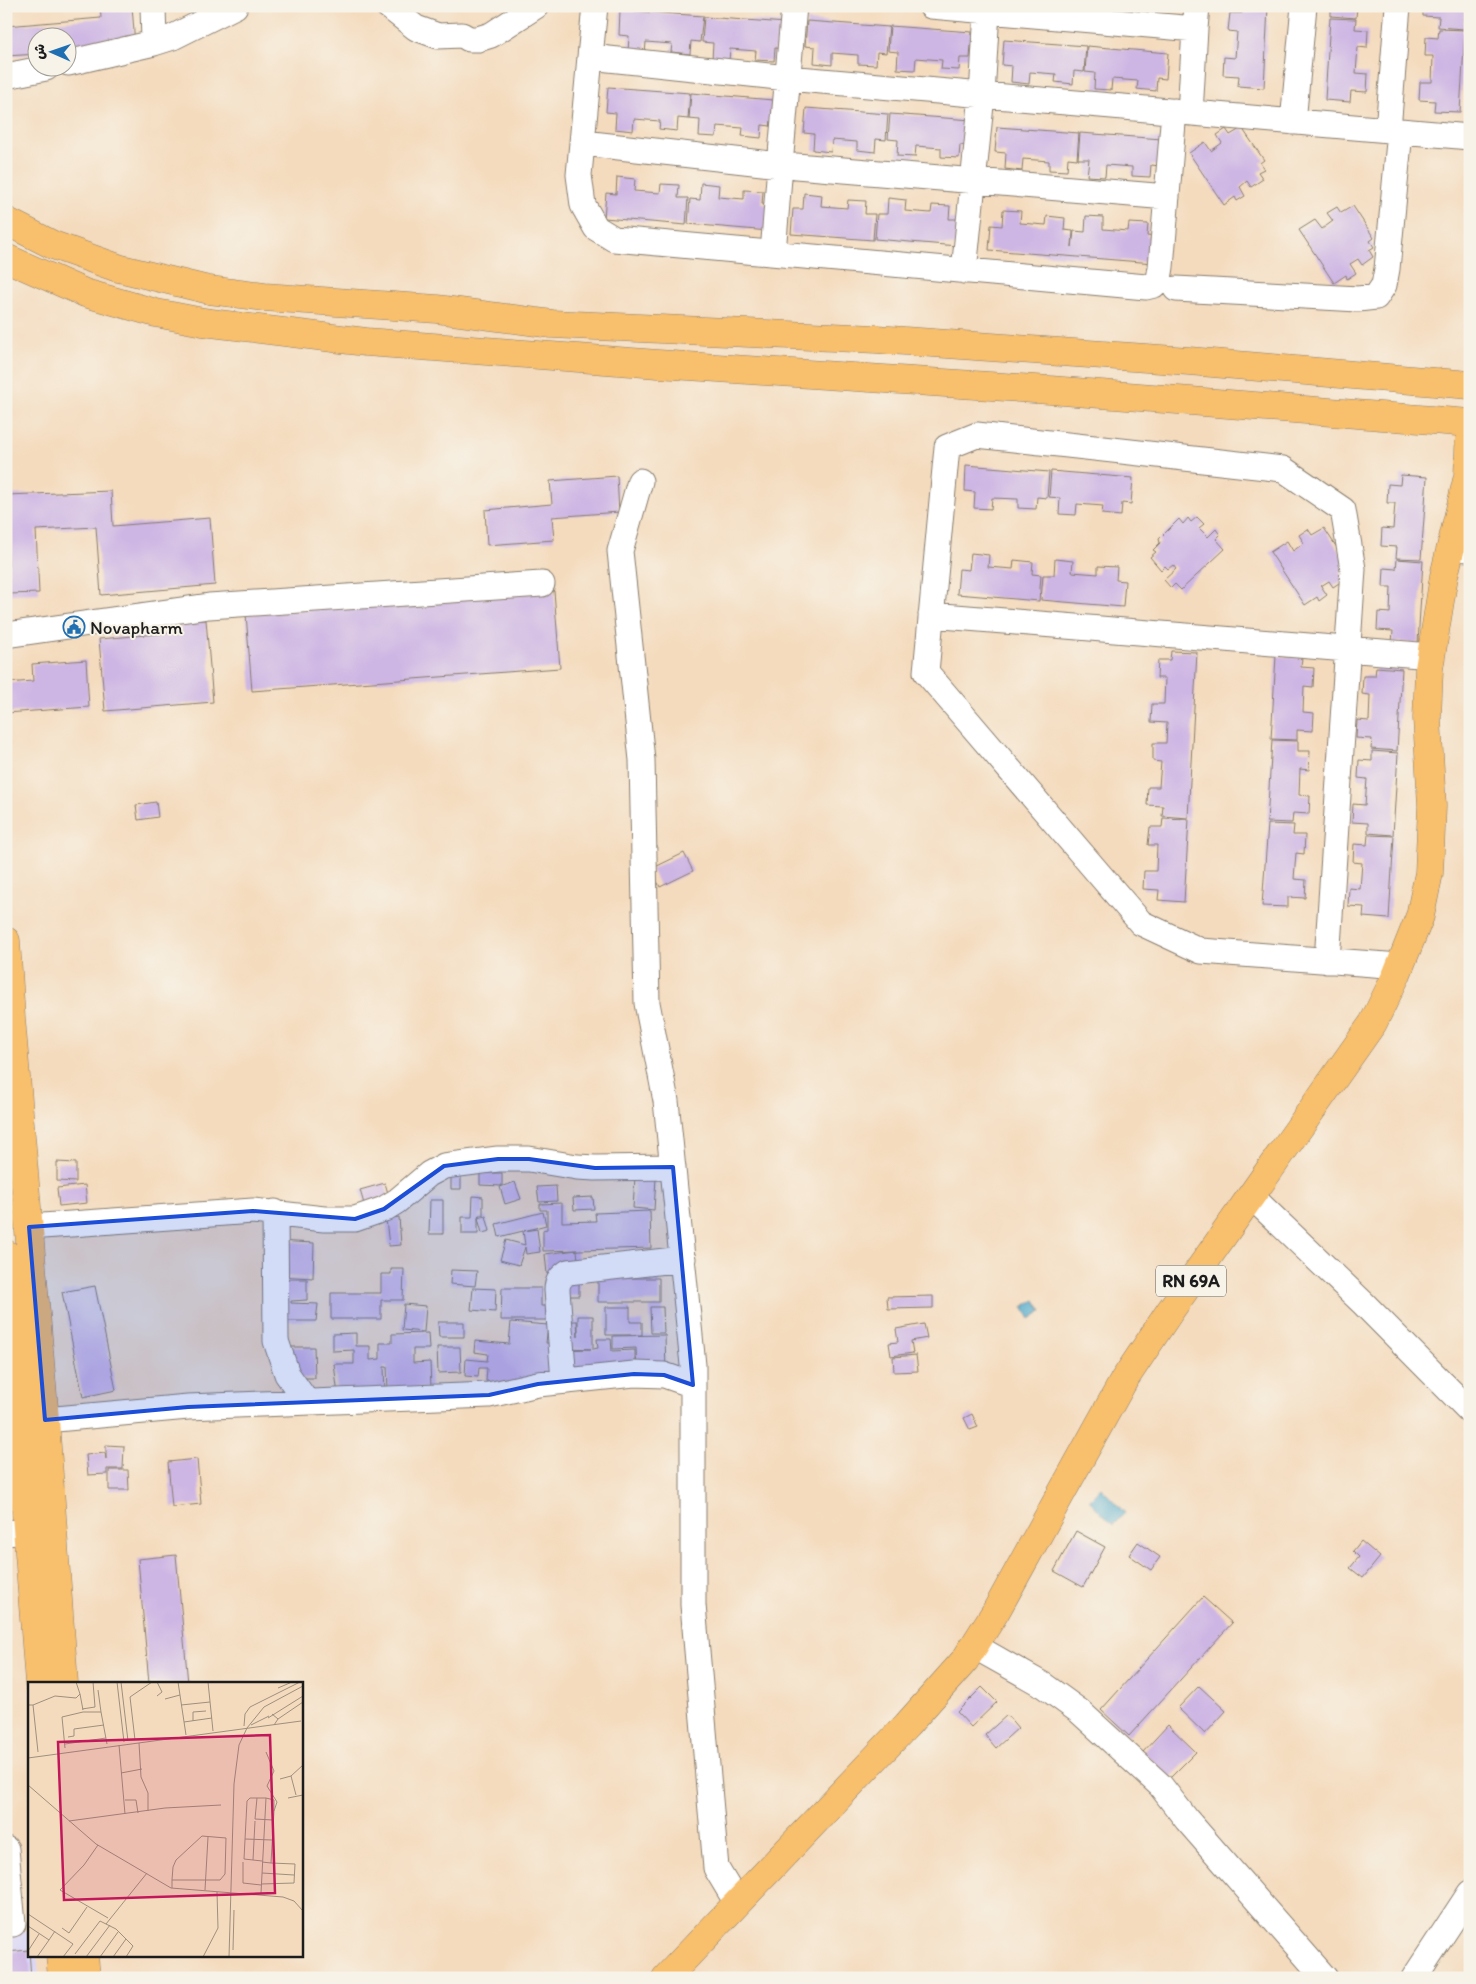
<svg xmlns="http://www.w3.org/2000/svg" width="1476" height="1984" font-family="Itim,'Playpen Sans Arabic',sans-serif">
<rect width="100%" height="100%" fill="#f7f3e8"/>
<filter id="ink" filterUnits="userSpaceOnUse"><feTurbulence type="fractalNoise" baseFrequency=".02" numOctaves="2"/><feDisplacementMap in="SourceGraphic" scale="10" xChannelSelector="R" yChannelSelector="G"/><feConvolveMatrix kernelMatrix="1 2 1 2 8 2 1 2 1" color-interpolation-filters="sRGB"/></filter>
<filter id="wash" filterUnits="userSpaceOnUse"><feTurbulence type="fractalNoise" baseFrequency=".0096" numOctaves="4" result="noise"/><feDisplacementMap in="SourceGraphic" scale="20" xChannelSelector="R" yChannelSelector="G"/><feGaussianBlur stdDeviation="1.12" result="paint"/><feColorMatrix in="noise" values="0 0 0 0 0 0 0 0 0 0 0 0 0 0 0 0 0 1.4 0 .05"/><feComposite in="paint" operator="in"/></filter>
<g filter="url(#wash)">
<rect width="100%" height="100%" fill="#f4dbbe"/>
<path fill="#dad6f7" d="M29,1931V1955H37L39,1978H6V1932Z"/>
<path fill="#4ca7ca" stroke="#346273" d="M1035,1300L1042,1311L1030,1319L1023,1307Z
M1101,1488L1125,1513L1113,1525L1089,1500Z"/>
<g id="blocks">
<path fill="#ceb6e4" d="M100,6H132L135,45L68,51V38H38V54L6,56V26L101,18Z
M1242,6H1268L1264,88L1238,86L1239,76L1223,75L1224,57L1235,58L1237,32L1228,31L1230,13H1242Z
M1331,6H1357L1356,18L1331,16Z
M1423,6H1465L1464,29L1438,27L1439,17L1423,16Z
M620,10L703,16L700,42L691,41L690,54L671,52L672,44L646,42L645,54L628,52L629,36L619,35Z
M704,17L786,23L784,49L775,48L774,61L755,60L756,51L730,49L729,61L712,59L713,43L702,42Z
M1330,18L1356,19L1355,29L1368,30L1367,48L1358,47L1356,73L1368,74L1367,92L1351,91L1350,102L1325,100Z
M807,21L889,27L886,53L877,52L876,65L858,64V55L832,53V65L814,63L815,47L805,46Z
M890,26L972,32L970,58H960L959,70L941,69L942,60L916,58L915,70L897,69L898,52L888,51Z
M1439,29L1465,30L1460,112L1434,111L1435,101L1419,100L1420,82H1432L1433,56H1425L1426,37L1438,38Z
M1004,40L1086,46L1084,72L1074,71L1073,84L1055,82L1056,74L1030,72L1029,84L1011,82L1012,66L1002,65Z
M1087,46L1168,53L1166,79L1157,78L1156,91L1137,89L1138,81L1112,79L1111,90L1094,89L1095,73L1085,72Z
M608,87L690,93L688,119L678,118L677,131L659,129L660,121L634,119L633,131L615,129L616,113L606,112Z
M691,93L773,100L771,126L762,125L761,138L742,136L743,128L717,126L716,137L699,136L700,120L689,119Z
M806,108L888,114L886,140L876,139L875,152L857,150V142L832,140L831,152L813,150L814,134L804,133Z
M890,114L972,120L970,146L960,145L959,158L941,157V148L916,146L915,157L897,156L898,140L888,139Z
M997,127L1079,133L1077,159L1068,158L1067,171L1049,170V161L1023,159L1022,171L1005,169L1006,153L995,152Z
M1242,128L1264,160L1260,163L1264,169L1258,172L1263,179L1251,187L1247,181L1240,187L1245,196L1237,201L1235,197L1224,205L1189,153L1205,142L1211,151L1222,143L1217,135L1226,129L1230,135Z
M1080,133L1162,139L1160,166L1151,165L1150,177L1132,176V167L1106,165L1105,177L1087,176L1089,159H1078Z
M617,177L635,179L634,191L660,193L661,184L679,185L678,198H688L686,225L604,218L606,193L616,194Z
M701,183L719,185L718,197L744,199V190L763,191L762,204L771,205L769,231L688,224L690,199L700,200Z
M804,193L822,195L821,206L847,208L848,200L866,201L865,214H875L873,240L791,234L793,209H803Z
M888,198L906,200L905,211L931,213L932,205L950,206L949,219H959L957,246L875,239L877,214H887Z
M1353,206L1374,238L1370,241L1374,247L1369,250L1373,257L1362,265L1358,259L1350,264L1356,273L1347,279L1346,275L1334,283L1299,230L1315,220L1322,229L1333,221L1327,213L1337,207L1341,213Z
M1003,210L1021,211L1020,223L1046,225L1047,216L1065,218L1064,230L1073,231L1072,247L1074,231L1085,232L1086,216L1103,217V229L1128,231L1129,223L1148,224L1147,236L1156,237L1154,263L989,250L991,225L1002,226Z
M966,465L1049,472L1047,498L1037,497L1036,509L1018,508V499L992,498L991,509L974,508L975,492L965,491Z
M1051,471L1133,478L1131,504L1122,503L1121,516L1102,514L1103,506L1077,504L1076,515L1059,514L1060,498L1049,497Z
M1401,475L1427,477L1421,559L1396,558L1397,547L1381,546L1382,528L1393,529L1395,503H1387L1388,484L1400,485Z
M617,476L619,512L552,517L554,540L487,545L485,510L552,504L550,481Z
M111,491L113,526L210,518L215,585L101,595L96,527L36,530L39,593L9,594L6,495Z
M1197,517L1204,524L1199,528L1208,537L1216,529L1220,535L1216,539L1225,549L1181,590L1175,584L1171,588L1164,580L1176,569L1173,565L1168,569L1165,566L1161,570L1150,557L1156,552L1153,550L1160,543L1159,539L1179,519L1183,524L1188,518L1191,522Z
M1324,528L1345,560V568L1340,572L1345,579L1333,587L1329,581L1321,586L1327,595L1319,601L1317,597L1305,605L1270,552L1287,541L1293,551L1304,543L1299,535L1308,529L1312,535Z
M971,553L989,555L988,567L1013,569L1014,560L1033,562L1032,574L1041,575L1039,601L957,594L959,569L969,570Z
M1055,559L1073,561L1072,572L1098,574V566L1117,567L1116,580L1125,581L1123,607L1041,600L1043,575H1054Z
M1397,559L1423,561L1418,643L1392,642L1393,631L1377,630L1378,612L1390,613L1391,587H1383L1384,568L1396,569Z
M554,591L560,668L252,691L246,614Z
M206,620L213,702L105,711L99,639L181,632L180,622Z
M1171,651L1197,652L1188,818L1162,816L1163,806L1147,805L1148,787H1159L1161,762L1153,761V743H1166L1167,723L1151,722L1152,704H1164L1165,678H1157L1158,660H1170Z
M1276,656L1302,658L1301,667L1314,668L1313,687L1304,686L1303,712L1314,713L1313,731L1297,730V740L1271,739Z
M86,660L89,707L6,713V683L33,681L32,664Z
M1376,667L1402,669L1397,751L1371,749L1372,739L1356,738L1357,720L1369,721L1370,695L1362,694L1363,676H1375Z
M1272,740L1298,741V751H1310L1309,770L1300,769L1299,795L1310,796L1309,814L1293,813L1292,823L1267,822Z
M1372,751L1398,753L1393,835L1368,833V823L1352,822L1353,804L1365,805L1367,779L1358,778L1359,760L1372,761Z
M156,802L158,817L138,820L136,805Z
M1163,818L1189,819L1184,902L1158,900L1159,890L1143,889L1144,871H1156L1157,845H1148L1150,827H1162Z
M1268,824L1294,825L1293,835H1305L1304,854L1296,853L1294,879L1306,880L1305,898L1288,897V907L1262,906Z
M1368,835L1394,836L1389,919L1363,917L1364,907L1348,906L1349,888L1360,889L1362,863L1353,862L1354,844L1367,845Z
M684,853L693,871L660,887L651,869Z
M57,1162L76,1163V1182L57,1181Z
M480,1173H502V1186L480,1185Z
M451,1176H461V1189H451Z
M635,1177L656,1178L654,1210L633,1208Z
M515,1182L521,1199L505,1204L500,1187Z
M385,1183L389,1197L364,1204L360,1190Z
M85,1185L87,1203L59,1206L57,1188Z
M556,1186L557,1201L539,1202L537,1187Z
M473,1196L483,1197V1215H479L478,1218L486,1216L490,1231L482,1233L478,1218V1234H462V1217H472Z
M593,1197L594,1209L574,1210L573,1198Z
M430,1200H443V1234H429Z
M562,1203V1222L596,1221L595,1213L650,1211L651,1248L543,1251V1230L547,1229V1210H540V1204Z
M543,1212L546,1225L524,1231L537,1229L540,1252L526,1254L525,1247L519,1265L500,1260L506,1240L525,1245L523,1231L499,1237L496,1224Z
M399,1217L401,1245L389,1246L386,1219Z
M277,1241L314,1243L313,1278L276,1276Z
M577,1250L579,1270L547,1274L545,1254Z
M391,1269H404L403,1300H381V1319H331V1293H381V1274H391Z
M451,1270L477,1271L475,1286L450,1284Z
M598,1278H659V1302H598Z
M272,1279H307V1300L291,1301V1303L318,1304L316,1321H278Z
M562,1282H579V1296H562Z
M95,1286L116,1390L83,1397L62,1292Z
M473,1288L496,1289L495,1312L471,1310Z
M502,1288H541V1306H546V1320H501Z
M933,1296V1308L888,1309L887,1297Z
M404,1304L426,1306L424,1332L402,1330Z
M606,1307H630V1322H642V1335H606Z
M650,1307H663L664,1333H651Z
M578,1316H593V1349L598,1348L597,1339H611L612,1351L635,1350V1364L552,1375L531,1385L486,1381L487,1368H479L478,1377L465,1376L466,1359L487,1361L488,1354L474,1352L475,1341L509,1344L511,1322L548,1325L546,1343L556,1344L555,1350L591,1349L569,1348L555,1321H577L578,1337Z
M438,1322H464V1337H439Z
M924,1324L927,1338L911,1341L913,1353L891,1356L889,1343L898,1342L896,1329Z
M356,1333V1346H370V1360L380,1359V1343H392V1334L428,1333L429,1349H413V1363L430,1362L431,1388L388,1389L387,1367H384L385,1393L338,1395L334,1364H354V1350L333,1351V1334Z
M665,1335L666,1372L637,1373L636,1348L613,1349V1336Z
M290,1347H314L315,1378H291Z
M437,1347H460L461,1372L438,1373Z
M916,1355L918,1371L894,1372L893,1357Z
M972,1414L978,1427L970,1430L964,1418Z
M106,1445L124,1446L123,1469H107V1474L88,1475L86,1455L105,1453L106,1459Z
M197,1459L201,1504L172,1507L168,1462Z
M109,1470H128L129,1490H109Z
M1076,1531L1105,1547L1083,1587L1054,1571Z
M1361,1541L1380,1557L1363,1578L1350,1568L1359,1557L1353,1551Z
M1138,1542L1160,1557L1151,1570L1129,1555Z
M176,1555L188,1683H149L138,1559Z
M1203,1597L1232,1623L1129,1736L1101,1710Z
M1199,1686L1226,1711L1205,1734L1178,1708Z
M982,1687L997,1702L971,1727L957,1712Z
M1007,1715L1018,1728L996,1748L985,1735Z
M1168,1725L1196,1752L1170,1778L1143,1752Z
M29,1950L31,1978H6V1952Z"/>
</g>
</g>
<g filter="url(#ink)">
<use href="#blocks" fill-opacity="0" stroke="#887c6d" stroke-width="1"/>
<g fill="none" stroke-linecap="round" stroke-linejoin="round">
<g stroke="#887c6d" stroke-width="27">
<path id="minor" d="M388,6L416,28L438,36L462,35L469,39H478L491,35L536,6
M595,6L590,57L787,78L1470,137
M931,6L1195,29L1190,113
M1195,29L1197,6
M154,43L173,37L235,6
M590,57L579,175L583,205L596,228L614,239L1146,287L1154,285L1159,279L1161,267L1174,111
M68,63L154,43L153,6
M6,76L46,68
M1293,122L1304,6
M1388,130L1398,6
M583,143L780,165L794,6
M796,166L1167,197
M773,253L780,165
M964,271L982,95L987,11
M1176,289L1358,299L1376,297L1384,285L1387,269L1400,131
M640,481L620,551L642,760L647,1003L666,1101L693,1365V1605L716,1868L737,1903
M1451,548L1470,549
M931,615L1431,656
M6,635L209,606L542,584
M1327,961L1353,569L1343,510L1283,469L977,435L947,447L926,672L1141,923L1201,951L1400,966
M1251,1196L1363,1303L1470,1411
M275,1212L276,1341L287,1374L306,1401
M29,1227L253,1211L324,1219H355L384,1209L397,1201L429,1174L444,1166L498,1159H529L577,1167L595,1168L673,1167
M564,1381L557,1290C557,1281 561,1277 568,1272L683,1259
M45,1420L188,1407L489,1395L538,1384L634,1374L664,1375L693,1385
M6,1533L27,1531
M974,1646L1043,1685L1079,1711L1160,1785L1187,1820L1325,1978
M6,1849L13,1924
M1414,1978L1470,1893"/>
</g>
<g stroke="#887c6d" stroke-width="29">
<path id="major" d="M6,941L11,1018L45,1420L64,1683
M6,1254L39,1683
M60,1955L62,1978
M84,1955L86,1978
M666,1978L907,1725L965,1660L996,1611L1124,1380L1170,1311L1373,1023L1396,976L1420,916L1429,873L1432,806L1427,718L1429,669L1444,576L1468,476L1470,427"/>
</g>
<g stroke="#887c6d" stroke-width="29">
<path id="highway" d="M6,221L53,245L118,268L209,290L264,297L437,309L552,324L876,339L1189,361L1470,385
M6,258L85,293L156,313L203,322L366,342L658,364L1050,390L1470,423"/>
</g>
<use href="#minor" stroke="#fff" stroke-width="25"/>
<use href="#major" stroke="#f8bf6c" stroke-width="28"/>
<use href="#highway" stroke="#f8bf6c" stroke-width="28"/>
</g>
</g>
<path fill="#1d4ed8" fill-opacity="0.2" stroke="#1d4ed8" stroke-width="4" stroke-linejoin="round" d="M498,1159H529L595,1168L673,1167L693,1385L664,1375L634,1374L538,1384L489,1395L188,1407L45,1420L29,1227L253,1211L355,1219L384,1209L444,1166Z"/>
<defs>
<g id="civic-ring" transform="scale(1.125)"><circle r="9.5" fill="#f7f3e8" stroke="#1f6fb2" stroke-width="1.5"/><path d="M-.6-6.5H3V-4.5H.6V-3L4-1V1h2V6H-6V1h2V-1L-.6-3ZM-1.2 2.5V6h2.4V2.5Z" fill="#1f6fb2"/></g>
</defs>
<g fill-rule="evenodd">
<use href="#civic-ring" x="74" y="627"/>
</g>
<g text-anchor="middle" stroke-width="4" stroke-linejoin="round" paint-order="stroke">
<rect fill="#f7f3e8" stroke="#5e5c59" stroke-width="1" x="1156" y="1265.5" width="70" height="31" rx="4"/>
<g font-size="18" font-weight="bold" fill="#1c1c1c">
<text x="1191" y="1287">RN 69A</text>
</g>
<g font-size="19" fill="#1c1c1c" stroke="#f7f3e8" text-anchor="start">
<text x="90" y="634">Novapharm</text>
</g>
</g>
<g transform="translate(28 1682)">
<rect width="275" height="275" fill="#f4dbbe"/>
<path fill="none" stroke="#9e8f7d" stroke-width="1" d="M89,0L96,60M93,0L100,59M129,0L134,10L129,14M150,0L158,53M180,0L185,49M250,6L264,0M70,8L73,30M52,12L55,28M137,17L152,13M0,23H5L10,70M5,23L27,14L48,16L52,12L48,0M153,23L182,20M54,27L67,25L65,0M244,32L250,37L246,43M240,36L275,14M250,37L275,20M165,39V30L178,29M156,40L184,36M223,43L241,34M216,44L217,32L222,25L272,0M40,55L46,54V47L76,43M107,58L102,15L124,0M111,61L113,95L120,111V129M37,62L78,56M91,63L97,132M37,66L34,35L55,30H73L79,62M0,76L273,39M93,91L114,87M263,94L268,113M252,97L263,94L275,83M0,103L68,162L143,206L255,215L266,219L275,229M229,116L227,137L245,138M260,116L275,113M97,118H108L110,131M41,139L137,126L193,123M217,157L244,158M70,163L56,183L32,208L80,236M225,178L227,139M234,179L216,177L219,119L222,116H238M215,180V201L233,203M234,180L243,181L246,129L249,120L239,104L246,89L238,70M234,191L266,193M233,202L266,201L267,182L243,181M144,206V198L145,185L148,178L174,154L198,156L197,192L192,198H144M177,208L180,155M233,211L238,116L246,118V129M0,232L45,262L35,275M78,242L119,191M0,244L21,258L27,249M34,246L41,251L59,225M205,268L206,228M0,269L11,252M47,272L72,239L88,247L105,264L98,275M9,275L21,258M58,275L82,243M72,275L90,250M85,275L98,257M175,275L190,246L189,210M201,275L206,102L211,63L219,46L236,25L275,4"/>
<path fill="#c2185b" fill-opacity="0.15" stroke="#c2185b" stroke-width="2.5" d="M242,53L247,211L36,218L30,60Z"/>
<rect width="275" height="275" fill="none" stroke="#1c1c1c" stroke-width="2.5"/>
</g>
<rect width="1476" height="1984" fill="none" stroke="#f7f3e8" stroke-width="25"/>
<g transform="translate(52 52) rotate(272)"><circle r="24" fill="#f7f3e8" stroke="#9f9d96"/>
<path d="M0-4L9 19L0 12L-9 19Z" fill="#1f6fb2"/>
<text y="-8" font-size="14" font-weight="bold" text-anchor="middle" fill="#1c1c1c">ش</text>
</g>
</svg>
